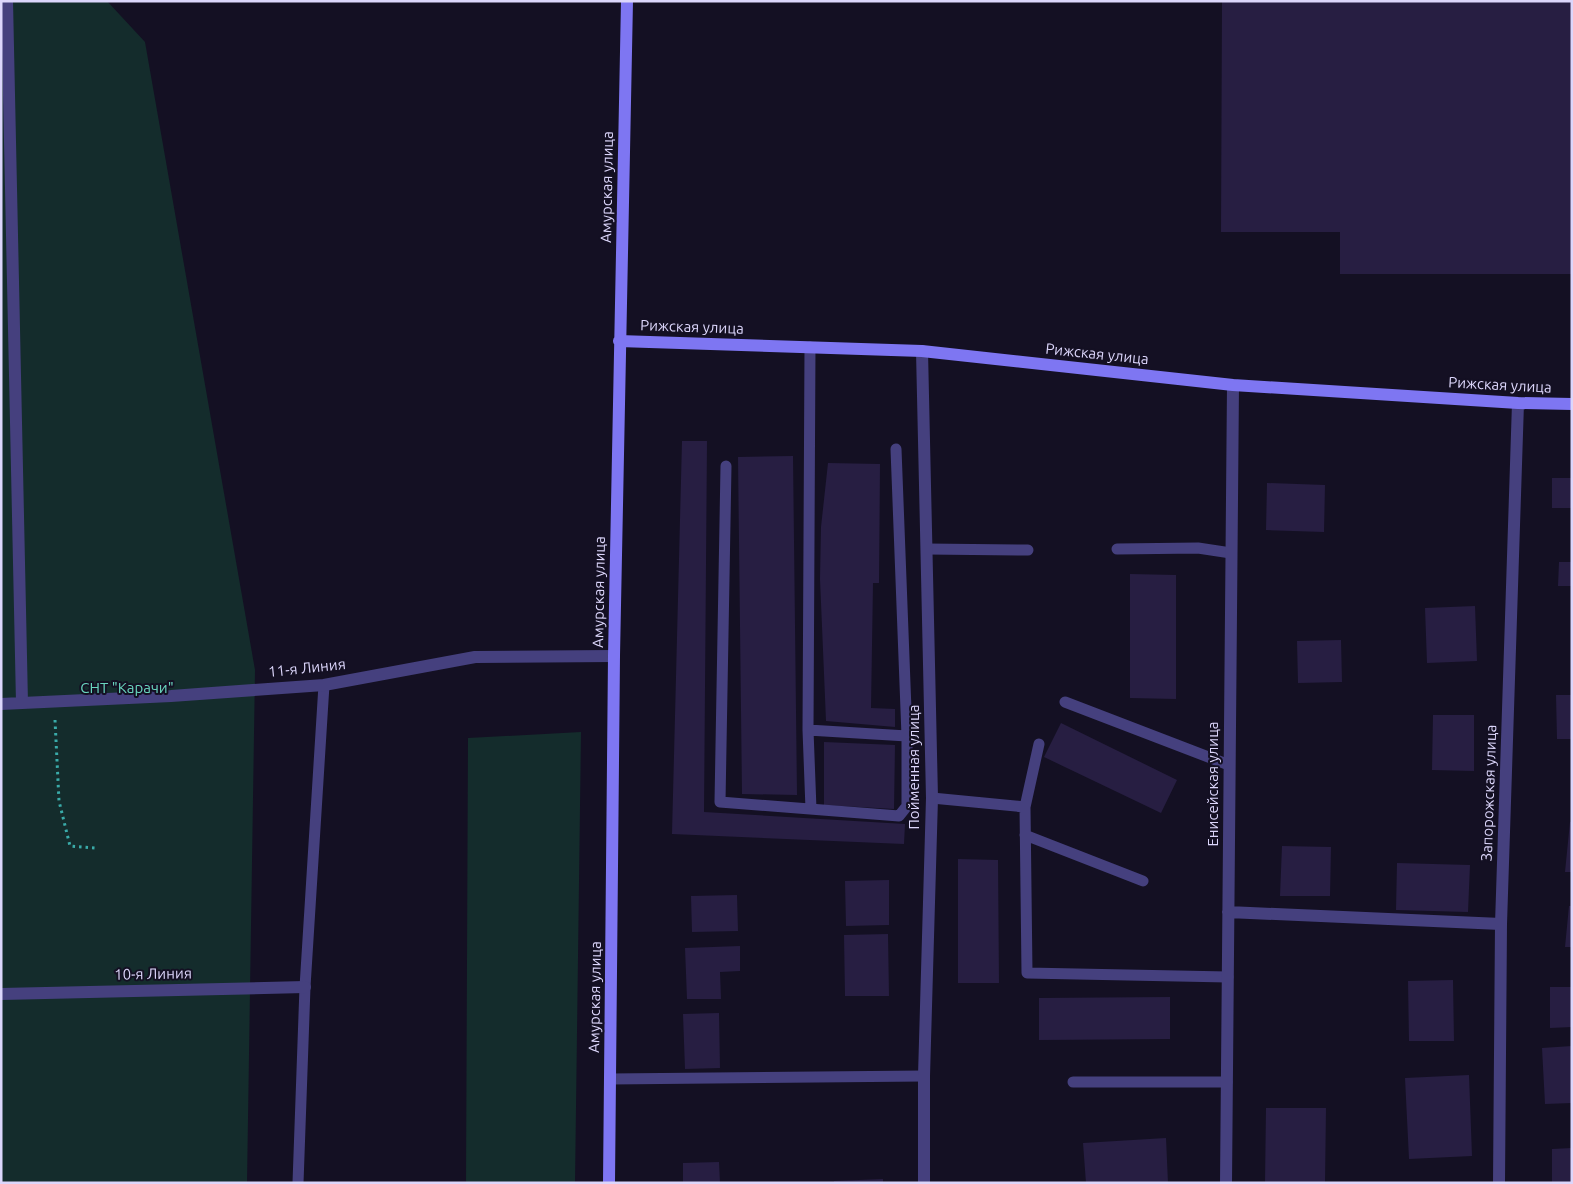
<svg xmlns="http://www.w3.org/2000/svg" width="1573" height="1184" font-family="Ubuntu,sans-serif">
<rect width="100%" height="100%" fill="#141023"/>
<path fill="#142c2c" d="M1,1H107L145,42L255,670L247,1183H1Z
M581,732L575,1183H466L468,738Z"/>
<path fill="#271e42" d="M1222,1H1572V274H1340V232H1221Z
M682,441H707L704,812L905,824L904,844L672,834Z
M793,456L797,795L742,794L738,457Z
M828,463L880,464L879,583H873L871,708L895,709V727L826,721L820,579L821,527Z
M1552,478H1572V508H1552Z
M1267,483L1325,485L1324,532L1266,530Z
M1559,562H1572V586H1558Z
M1130,574L1176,575V699L1130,698Z
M1475,606L1477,661L1427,663L1425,608Z
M1341,640L1342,682L1298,683L1297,641Z
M1556,695H1572V739H1557Z
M1433,715H1474V771L1432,770Z
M1061,723L1177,780L1161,813L1044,757Z
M824,742L895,745L894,809L824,805Z
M1570,822H1572V872H1565Z
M1282,846L1331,847L1330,896H1280Z
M958,859L998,860L999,983H958Z
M1397,863L1470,865L1468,912L1396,910Z
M889,880V925L846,926L845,881Z
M737,895L738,931L692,932L691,896Z
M1569,906H1572V947H1565Z
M888,934L889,996H845L844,935Z
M740,946V971L720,972L721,999H687L685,948Z
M1453,980L1454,1041H1409L1408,981Z
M1550,987H1572V1027L1550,1028Z
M1170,997V1039L1039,1040V998Z
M719,1013L720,1068L685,1069L683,1014Z
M1572,1046V1103L1545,1104L1542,1048Z
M1469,1075L1472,1156L1409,1159L1405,1078Z
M1266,1108H1326L1325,1183H1265Z
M1166,1138L1168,1183H1086L1083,1143Z
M1572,1148V1183H1552V1149Z
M719,1162L720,1183H683V1163Z
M883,1179V1183H834V1181Z"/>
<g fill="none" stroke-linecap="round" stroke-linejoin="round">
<path stroke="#3aaba9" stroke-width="3" stroke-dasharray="2.5 4" stroke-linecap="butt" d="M55,720L59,801L70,846L96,848"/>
<path stroke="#45407e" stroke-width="11" d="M810,347L808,730L811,809
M726,466L720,802L899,816L907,806V736L896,449
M927,549L1028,550
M1117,549L1198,548L1231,553
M1065,702L1229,765
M808,730L907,736
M932,798L1025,807L1027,973L1228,977
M1025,807L1039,744
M1025,835L1143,881
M610,1079L924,1076
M1073,1082H1227
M298,1183L305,987L324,685"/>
<path stroke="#45407e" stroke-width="12" d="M7,1L22,703
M922,351L932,798L924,1076V1183
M1,704L171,696L324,685L475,657L614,656
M1228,912L1501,924
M1,994L305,987
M1226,1183L1233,385
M1499,1183L1501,924L1518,403"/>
<path stroke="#7e76f2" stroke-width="12" d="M619,341L922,351L1233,385L1518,403L1572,404
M609,1183L614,656L627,1"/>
</g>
<g text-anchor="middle" stroke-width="4" stroke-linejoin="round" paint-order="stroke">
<g font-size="15" fill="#dcd6fb" stroke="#141023">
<text transform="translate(607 187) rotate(-89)" y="5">Амурская улица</text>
<text transform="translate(692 327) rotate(2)" y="5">Рижская улица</text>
<text transform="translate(1097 354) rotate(6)" y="5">Рижская улица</text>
<text transform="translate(1500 385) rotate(3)" y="5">Рижская улица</text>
<text transform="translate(599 592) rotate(-89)" y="5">Амурская улица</text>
<text transform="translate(307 668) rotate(-6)" y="5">11-я Линия</text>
<text transform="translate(914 767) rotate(-90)" y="5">Пойменная улица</text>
<text transform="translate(1213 784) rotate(-90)" y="5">Енисейская улица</text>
<text transform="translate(1489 793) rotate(-88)" y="5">Запорожская улица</text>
<text transform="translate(153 974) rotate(-1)" y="5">10-я Линия</text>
<text transform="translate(595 997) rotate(-89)" y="5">Амурская улица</text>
</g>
<g font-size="15" fill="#69d5be" stroke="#141023">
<text x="127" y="693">СНТ "Карачи"</text>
</g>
</g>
<rect width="1573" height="1184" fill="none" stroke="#dcd6fb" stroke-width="5"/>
</svg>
